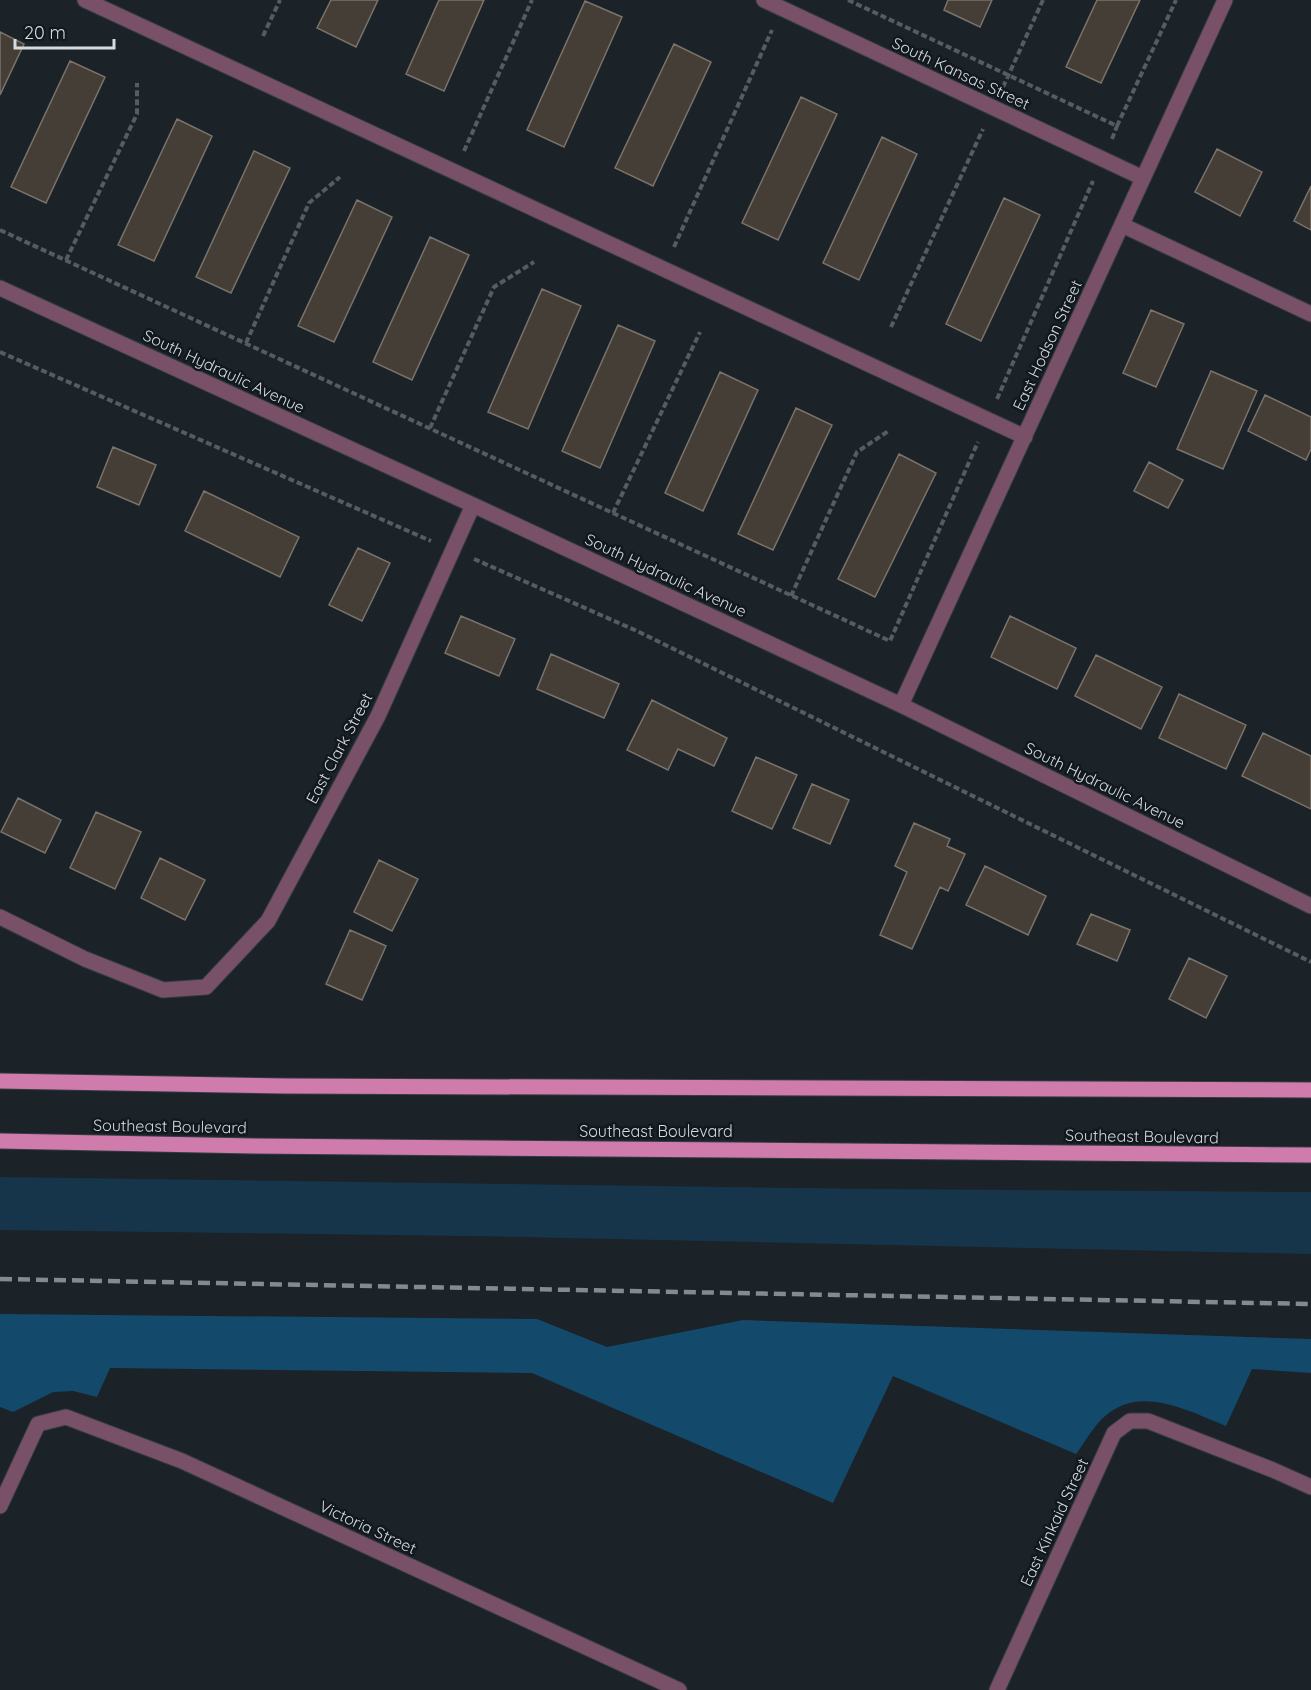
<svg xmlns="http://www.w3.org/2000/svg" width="1311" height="1690" font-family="Quicksand,sans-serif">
<rect width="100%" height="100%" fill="#1b2228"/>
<path fill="#16354a" d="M0,1177L880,1189L1311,1192V1254L470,1236L0,1230Z"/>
<path fill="#134a6c" d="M0,1314L537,1319L607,1347L743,1320L1311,1339V1373L1252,1369L1226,1426C1188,1411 1140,1384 1104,1417C1093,1427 1085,1442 1076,1454L893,1376L833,1503L532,1373L110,1368L97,1397L73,1391L53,1392L13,1412L0,1407Z"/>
<path fill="#443e36" stroke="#7a736b" stroke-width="1.5" d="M331,0H378L356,47L317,28Z
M439,0H484L444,91L406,74Z
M948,0H992L980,27L944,10Z
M1097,0H1140L1101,83L1066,67Z
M585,1L622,17L564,147L527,130Z
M0,32L24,44L0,95Z
M674,44L711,62L653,186L615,168Z
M70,61L105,77L46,203L11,187Z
M801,97L837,114L778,240L742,223Z
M177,119L212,136L154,261L118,245Z
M882,137L917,154L859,280L823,263Z
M1217,149L1262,172L1240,216L1195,192Z
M254,151L290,168L231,293L196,277Z
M1311,186V230L1294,221Z
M1004,198L1040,215L981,341L946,324Z
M357,200L392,217L334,342L298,326Z
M430,237L469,255L412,380L373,362Z
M542,289L581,306L528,429L488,412Z
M1151,310L1184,324L1156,387L1123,373Z
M618,325L655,341L600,468L562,451Z
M1211,371L1257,391L1223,469L1177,449Z
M720,372L758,390L703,511L665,493Z
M1265,395L1311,417V449L1306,460L1248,431Z
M796,408L832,425L773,550L738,534Z
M113,447L156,465L139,505L97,487Z
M899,454L936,473L875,597L838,579Z
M1149,462L1183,480L1168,508L1134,491Z
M204,491L299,537L280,577L185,531Z
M358,548L390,563L362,621L329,605Z
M461,616L515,639L499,676L445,653Z
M1010,616L1076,648L1057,689L991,657Z
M551,654L619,684L604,718L537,689Z
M1096,655L1162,687L1141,729L1075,696Z
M1179,694L1246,725L1226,769L1159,738Z
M652,700L727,738L714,766L678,749L668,770L627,750Z
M1263,733L1311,756V809L1242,776Z
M756,757L797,775L772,829L732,811Z
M812,784L849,800L830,844L793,828Z
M18,798L61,820L45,853L1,832Z
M96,812L141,832L115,889L70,868Z
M914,823L950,839L947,846L965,854L948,891L940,887L912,949L880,935L907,872L895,866Z
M160,858L205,880L185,920L141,898Z
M379,860L418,879L392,931L354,912Z
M985,866L1046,896L1028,935L966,905Z
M1091,914L1130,930L1117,961L1077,944Z
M350,930L386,946L362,1000L326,984Z
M1189,958L1227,976L1206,1018L1169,999Z"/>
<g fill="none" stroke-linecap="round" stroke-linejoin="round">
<g stroke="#353c42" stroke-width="17">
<path id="minor" d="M85,0L1025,437
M764,0L1143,178
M1122,225L1311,314
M0,288L473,505L901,705L1311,906
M901,705L1225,0
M0,917L85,959L163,990L206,987L268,921L378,716L473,505
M0,1506L38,1424L66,1417L182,1461L679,1690
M997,1690L1114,1433L1130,1421H1148L1273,1470L1311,1487"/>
</g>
<g stroke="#353c42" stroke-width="17">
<path id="major" d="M0,1081L285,1086L1311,1090
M0,1141L254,1146L1311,1155"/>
</g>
<path stroke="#565c62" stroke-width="4" stroke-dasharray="6 3" stroke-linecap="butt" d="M848,0L1117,126L1176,0
M263,36L280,0
M1003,87L1043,0
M1112,139L1117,126
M464,151L532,0
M0,230L890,641L978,442
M674,247L772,30
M66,260L137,114V83
M891,327L983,129
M246,343L309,203L340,177
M0,352L431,541
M997,399L1093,181
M430,428L494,287L534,262
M613,513L700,332
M474,559L637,631L1311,962
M791,596L857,452L890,430"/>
<use href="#minor" stroke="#785067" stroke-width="15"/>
<use href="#major" stroke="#cf7cad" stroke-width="15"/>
<path stroke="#848a8f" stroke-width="4.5" stroke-dasharray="12 6" stroke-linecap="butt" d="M0,1279L1311,1304"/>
</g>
<g text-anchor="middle" stroke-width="5" stroke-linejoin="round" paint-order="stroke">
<g font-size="16" fill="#d6dbdf" stroke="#12191e">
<text transform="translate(961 73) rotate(25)" y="6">South Kansas Street</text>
<text transform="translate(1047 345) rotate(-65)" y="6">East Hodson Street</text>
<text transform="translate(224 371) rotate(25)" y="6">South Hydraulic Avenue</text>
<text transform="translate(666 575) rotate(25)" y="6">South Hydraulic Avenue</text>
<text transform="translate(339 748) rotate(-62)" y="6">East Clark Street</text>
<text transform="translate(1105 785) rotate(26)" y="6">South Hydraulic Avenue</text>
<text transform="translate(170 1126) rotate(1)" y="6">Southeast Boulevard</text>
<text x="656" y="1137">Southeast Boulevard</text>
<text transform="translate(1142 1136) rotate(1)" y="6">Southeast Boulevard</text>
<text transform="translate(1054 1522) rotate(-65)" y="6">East Kinkaid Street</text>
<text transform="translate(368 1527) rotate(25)" y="6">Victoria Street</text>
</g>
</g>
<path d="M15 39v9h99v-9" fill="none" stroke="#d6dbdf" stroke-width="3"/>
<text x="24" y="39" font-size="18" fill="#d6dbdf" stroke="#12191e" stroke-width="4.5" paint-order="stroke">20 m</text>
</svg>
